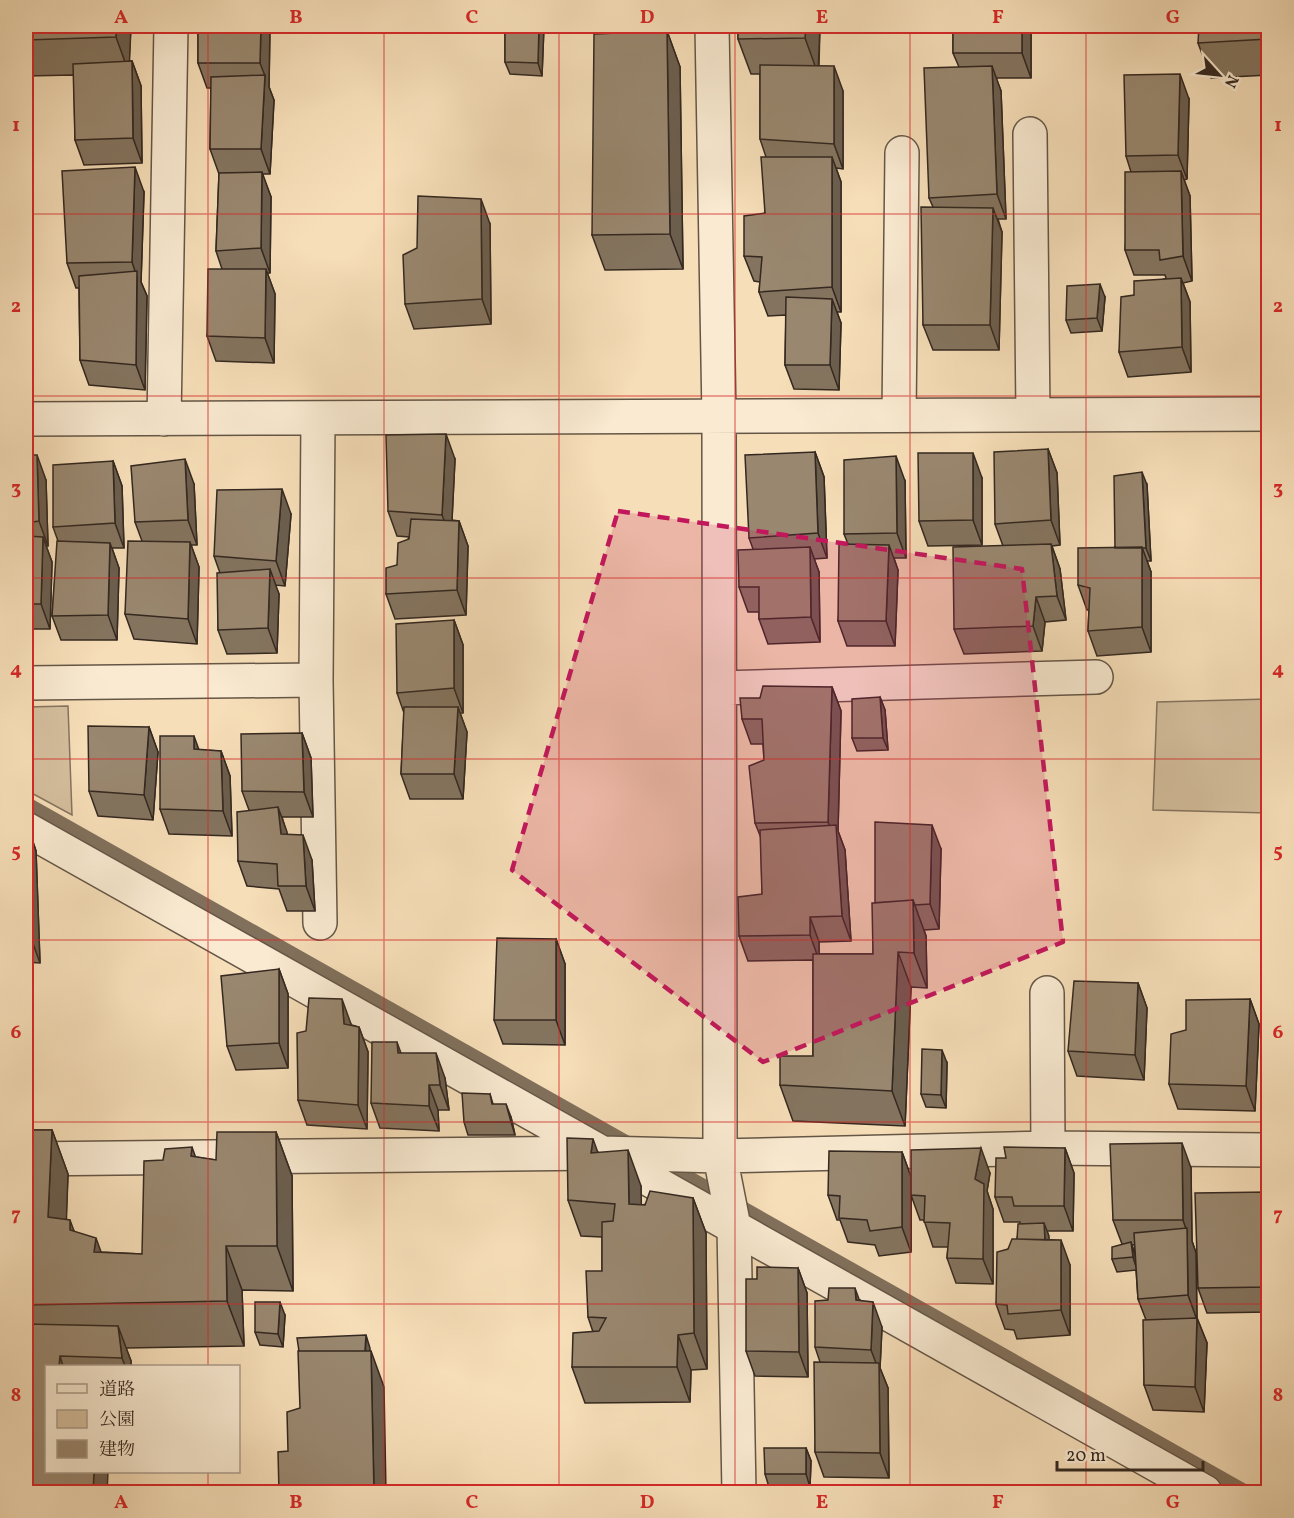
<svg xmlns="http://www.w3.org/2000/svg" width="1294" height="1518" font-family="Vollkorn,'Noto Serif JP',serif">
<rect width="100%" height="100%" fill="#f6deb8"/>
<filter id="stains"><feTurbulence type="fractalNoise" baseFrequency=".00333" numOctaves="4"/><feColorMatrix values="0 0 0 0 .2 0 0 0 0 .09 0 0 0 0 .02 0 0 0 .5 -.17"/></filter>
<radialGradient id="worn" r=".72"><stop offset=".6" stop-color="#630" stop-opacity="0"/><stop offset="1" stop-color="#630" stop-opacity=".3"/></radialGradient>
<path fill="#d5bf9e" stroke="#84745f" stroke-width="1.5" d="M1268,699V813L1153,810L1157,702Z
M68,706L72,815L26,790V707Z"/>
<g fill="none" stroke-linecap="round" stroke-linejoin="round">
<path stroke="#81705c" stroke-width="15" d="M26,804L632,1146
M660,1162L1245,1492"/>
<g stroke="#645646" stroke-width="36">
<path id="minor" d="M712,26L719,416L720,1156L734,1227L739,1492
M1030,134L1033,414
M899,415L902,153
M26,419L1268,414
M164,419L171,26
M318,419L316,680L320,923
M26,683L316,680
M721,688L1096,677
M26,829L1205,1492
M1047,993L1048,1148
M26,1159L602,1153L720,1156L1048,1148L1268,1150"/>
</g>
<use href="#minor" stroke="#f9ead1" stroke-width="33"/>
</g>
<path fill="#84745f" stroke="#342820" stroke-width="1.5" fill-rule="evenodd" d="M26,26H131L129,61H132L141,86L142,163L84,165L75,140L74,75L26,76Z
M198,26H270L269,87L274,100L270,174H262L271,197L270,273H267L275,294L274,363L216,361L207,336L222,269L216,251L219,174L210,149L211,88H207L198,63Z
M505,26H544L542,76L510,74L505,62Z
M738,26H820L819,66L843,91V169L836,168L841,182V312H837L841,323L839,390L794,389L785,365L786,315L768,316L759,292L760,282L754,281L744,256L765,213L766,157L760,139V74H751L738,39Z
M953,26H1031V78H996L1001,91L1006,219H998L1002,232L999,350H933L923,325L933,207L929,198L959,67L953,53Z
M1269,26V75L1211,78L1198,43Z
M667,31L680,67L683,269L605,270L592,235Z
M1189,99L1187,179L1184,180L1190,196L1192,281L1183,283L1190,302L1191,372L1128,377L1119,352L1134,295L1166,278L1165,275H1134L1125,250L1131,172L1126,156Z
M144,192L141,282L147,296L145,390L89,385L80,360L79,288H76L67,263Z
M490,224L491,324L414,329L405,304Z
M1105,297L1102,331L1071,333L1066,320Z
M1048,449L1057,473L1060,545L1052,546L1060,569L1066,620L1045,622L1042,651L964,654L954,629L1003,546L995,524Z
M815,452L824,477L827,558L814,559L819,572L820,642L768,644L759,619V612H748L739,587L753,549L749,538Z
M26,455L46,480L48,546H46L52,562L50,629H26Z
M455,459L452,520L459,521L468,546L466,615L395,619L386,594L397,565L409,537L397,536L388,511Z
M113,461L122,486L124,548H112L119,568L117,640H61L52,616L58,541L53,527Z
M982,478V545L928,546L919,521Z
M905,481L906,558H894L898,570L895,646H847L838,621L848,544L844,534Z
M194,484L197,545H191L199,567L197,644L134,639L125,614L142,541L135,522Z
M1147,485L1151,561H1147L1151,572V652L1097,656L1088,631L1089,610H1087L1078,585L1115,548Z
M291,514L285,586L275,585L279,594L277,653L227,654L218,630L220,573L214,556Z
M454,620L463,645V713H460L467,732L463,799H410L401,774L404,713L397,693Z
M832,687L841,711L838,831L845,850L851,941L819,942V954H873L875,903L941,849L939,929L924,930L926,936L927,988L911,987L905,1126L793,1121L780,1085L813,1056V960L748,961L739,936L762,894L761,838L755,823L764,760L763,744H751L742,719L760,698Z
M880,697L885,710L888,750L857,751L852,738Z
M149,727L158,752L153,820L98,816L89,791Z
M302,733L311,758L313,817H282L287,834L312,860L315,911H287L279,889L247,886L238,861L249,810L242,791Z
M199,750L221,751L230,776L232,836L169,834L160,809Z
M26,821L36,851L40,963L26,962Z
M556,939L565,964V1045L503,1044L494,1020Z
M279,969L288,994V1068L236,1070L227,1046Z
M1138,983L1147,1008L1144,1080L1077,1076L1068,1051Z
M1250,999L1259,1024L1255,1111L1178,1109L1169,1084L1186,1030Z
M26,1008L33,1029L32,1122H26Z
M351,1024L352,1025L359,1027L368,1052L367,1129L307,1125L298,1100Z
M401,1053L445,1078L449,1110H438L439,1131L380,1128L371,1103Z
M947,1063L946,1108L926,1107L921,1094Z
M490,1094L493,1104L511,1117L515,1135H468L464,1122Z
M26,1130H52L68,1174L66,1219L74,1231L101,1252L142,1254L195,1157L216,1160L276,1132L292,1176L293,1291L242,1290L244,1346L126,1348L131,1361V1366H46V1472L26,1492Z
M1065,1148L1074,1173L1073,1231H1047L1049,1240L1070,1265V1335L1017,1339L1014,1330L1005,1329L996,1304L1008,1249L1017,1239L1020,1224V1222H1004L995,1197L1006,1158Z
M598,1152L641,1186V1205L693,1198L706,1233L707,1369L691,1370L690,1402L585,1403L572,1367L593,1332L588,1317L602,1271V1237L581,1236L568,1200Z
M902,1152L911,1177L990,1173L987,1191L993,1209V1284L956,1283L947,1258L948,1247H933L924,1220H920L911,1195V1252L879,1256L875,1245L848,1242L840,1220H837L828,1195Z
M1191,1168L1192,1241L1196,1253L1197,1318L1207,1343L1204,1412L1153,1410L1144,1385L1146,1320L1138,1299L1136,1270L1117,1272L1112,1259L1122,1244L1113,1220ZM1132,1245H1135V1254Z
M1269,1192V1312L1207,1313L1198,1288Z
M798,1268L807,1293L808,1377L755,1376L746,1351Z
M860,1300L882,1327L880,1368L888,1388L889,1478L824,1477L815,1452L820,1362L815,1347Z
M285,1315L283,1347L260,1345L255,1332Z
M806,1448L811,1461L810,1487H769L765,1474Z"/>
<path fill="#6b5e4e" stroke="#342820" stroke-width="1.5" d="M116,26H131L129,73L116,37Z
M261,26H270L269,87L274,100L270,174L261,149L265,76L260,63Z
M539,26H544L542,76L538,63Z
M806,26H820L818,74L805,38Z
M1022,26H1031V78L1022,53Z
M667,31L680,67L683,269L670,234Z
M132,61L141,86L142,163L133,138Z
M834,66L843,91V169L834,144Z
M992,66L1001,91L1006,219L997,194Z
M1180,74L1189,99L1187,179L1178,155Z
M832,157L841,182V312L832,287Z
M135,167L144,192L141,282L147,296L145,390L136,365L137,277L132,262Z
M1181,171L1190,196L1192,281L1183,256Z
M262,172L271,197L270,273L261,248Z
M481,199L490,224L491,324L482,299Z
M993,208L1002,232L999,350L990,325Z
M266,269L275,294L274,363L265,338Z
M1181,278L1190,302L1191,372L1182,347Z
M1100,284L1105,297L1102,331L1097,318Z
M832,299L841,323L839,390L830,365Z
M446,434L455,459L451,540L442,515Z
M1048,449L1057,473L1060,545L1051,520Z
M815,452L824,477L827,558L818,533Z
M973,453L982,478V545L973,520Z
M37,455L46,480L48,546L39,521Z
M896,456L905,481L906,558L897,533Z
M185,459L194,484L197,545L188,520Z
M113,461L122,486L124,548L115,523Z
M1142,472L1147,485L1151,561L1146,548Z
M282,489L291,514L285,586L276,561Z
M459,521L468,546L466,615L457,590Z
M43,537L52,562L50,629L41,604Z
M190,542L199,567L197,644L188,619Z
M110,543L119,568L117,640L108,615Z
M1051,544L1060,569L1066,620L1057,596Z
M889,545L898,570L895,646L886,621Z
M810,547L819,572L820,642L811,617Z
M1142,547L1151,572V652L1142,627Z
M270,569L279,594L277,653L268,628Z
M1036,597L1045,622L1042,651L1033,626Z
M454,620L463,645V713L454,688Z
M832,687L841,711L838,831L845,850L851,941L842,916L837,847L828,822Z
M880,697L885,710L888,750L883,738Z
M458,707L467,732L463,799L454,774Z
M149,727L158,752L153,820L144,795Z
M302,733L311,758L313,817L304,792Z
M194,736L203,761L194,749Z
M221,751L230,776L232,836L223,811Z
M278,807L287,832L290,858L281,834Z
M26,821L36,851L40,963L27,927L26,885Z
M932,825L941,849L939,929L930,904Z
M303,835L312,860L315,911L306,886Z
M913,900L926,936L927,988L914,953Z
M810,917L819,942V960L810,935Z
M556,939L565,964V1045L556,1020Z
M898,952L911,987L905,1126L892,1091Z
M279,969L288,994V1068L279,1043Z
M1138,983L1147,1008L1144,1080L1135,1055Z
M342,999L351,1024L354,1048L344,1024Z
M1250,999L1259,1024L1255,1111L1246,1086Z
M26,1008L33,1029L32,1122L26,1103Z
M359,1027L368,1052L367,1129L358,1105Z
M397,1042L406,1067L398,1053Z
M942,1050L947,1063L946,1108L941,1095Z
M436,1053L445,1078L449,1110L440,1085Z
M429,1085L438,1110L439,1131L429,1106Z
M506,1104L511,1117L515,1135L511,1122Z
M52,1130L68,1174L65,1261L48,1217Z
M276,1132L292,1176L293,1291L277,1246Z
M593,1139L606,1175L591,1153Z
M1182,1143L1191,1168L1192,1241L1196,1253L1197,1320L1188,1295L1187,1232L1183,1220Z
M192,1147L208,1192L191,1156Z
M981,1148L990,1173L987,1191L993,1209V1284L983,1259L975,1179Z
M1065,1148L1074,1173L1073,1231L1064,1206Z
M628,1150L641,1186L642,1240L629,1204Z
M902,1152L911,1177V1252L902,1227Z
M693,1198L706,1233L707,1369L694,1333Z
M70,1220L86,1264L70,1230Z
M1044,1223L1049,1236V1254L1045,1242Z
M96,1238L112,1282L94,1252Z
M1061,1240L1070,1265V1335L1061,1310Z
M1131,1242L1135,1255L1137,1270L1133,1257Z
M226,1246L242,1290L244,1346L227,1301Z
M798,1268L807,1293L808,1377L799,1352Z
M855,1288L864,1313L856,1300Z
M280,1302L285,1315L283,1347L278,1334Z
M873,1302L882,1327L880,1368L888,1388L889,1478L880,1453L879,1371L871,1350Z
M1197,1318L1207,1343L1204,1412L1195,1387Z
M118,1326L131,1361V1366H125L122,1358Z
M366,1335L370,1348V1376L365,1363Z
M678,1335L691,1370L690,1402L677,1367Z
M371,1351L384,1387L386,1492H374Z
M60,1356L63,1366H59Z
M806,1448L811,1461L810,1487L806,1474Z
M94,1472H108L107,1492H93Z"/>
<path fill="#99876f" stroke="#342820" stroke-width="1.5" d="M26,26H116V37L26,40Z
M198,26H261L260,63H198Z
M505,26H539L538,63L505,62Z
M738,26H806L805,38L738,39Z
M953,26H1022V53H953Z
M1199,26H1268V39L1198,43Z
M667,31L670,234L592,235L594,34Z
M132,61L133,138L75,140L73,64Z
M760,65L834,66V144L760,139Z
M992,66L997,194L929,198L924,68Z
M1180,74L1178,155L1126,156L1124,75Z
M265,75L261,149H210L211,77Z
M761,157H832V287L759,292L762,257L744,256V216L765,213Z
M135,167L132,262L67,263L62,171Z
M1181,171L1183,256L1160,260L1159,250H1125V172Z
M262,172L261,248L216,251L219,173Z
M418,196L481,199L482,299L405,304L403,255L417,248Z
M921,207L993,208L990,325H923Z
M208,269H266L265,338L207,336Z
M137,271L136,365L80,360L79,276Z
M1181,278L1182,347L1119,352L1121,297L1134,295V281Z
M1100,284L1097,318L1066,320L1067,286Z
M786,297L832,299L830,365H785Z
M446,434L442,515L388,511L386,435Z
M1048,449L1051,520L995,524L994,452Z
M815,452L818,533L749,538L745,455Z
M918,453H973V520L919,521Z
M26,455H37L39,521L26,523Z
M896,456L897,533L844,534V460Z
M185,459L188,520L135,522L131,466Z
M113,461L115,523L53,527V465Z
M1142,472L1146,548H1115L1114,476Z
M282,489L276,561L214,556L217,490Z
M411,519L459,521L457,590L386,594V568L397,565L398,543L409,539Z
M26,536L43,537L41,604H26Z
M57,541L110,543L108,615L52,616Z
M128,541L190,542L188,619L125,614Z
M839,544L889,545L886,621H838Z
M1051,544L1057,596L1036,597L1033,626L954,629L953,547Z
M810,547L811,617L759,619V587H739L738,550Z
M1142,547V627L1088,631L1090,588L1078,585V548Z
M270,569L268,628L218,630L217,573Z
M454,620V688L397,693L396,624Z
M763,686L832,687L828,822L755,823L749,766L764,760L762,719H742L740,698H760Z
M880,697L883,738H852V699Z
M404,707H458L454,774H401Z
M88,726L149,727L144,795L89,791Z
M302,733L304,792L242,791L241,734Z
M160,736H194V749L221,751L223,811L160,809Z
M278,807L281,834L303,835L306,886H278L277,864L238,861L237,812Z
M875,822L932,825L930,904L915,905L913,900L875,903Z
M836,825L842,916L810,917V935L739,936L738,897L762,894L760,830Z
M26,885L27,927H26Z
M913,900L914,953L898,952L892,1091L780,1085V1056H813V954H873L872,903Z
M497,938L556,939V1020H494Z
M279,969V1043L227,1046L221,976Z
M1074,981L1138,983L1135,1055L1068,1051Z
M309,998L342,999L344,1024L359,1027L358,1105L298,1100L297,1033L306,1031Z
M1250,999L1246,1086L1169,1084L1171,1034L1186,1030V1000Z
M372,1042H397L398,1053H436L440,1085H429V1106L371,1103Z
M922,1049L942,1050L941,1095L921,1094Z
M462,1093L490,1094L492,1104H506L511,1122H464Z
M26,1130H52L48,1217L70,1220V1230L96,1238L94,1252L142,1254L144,1161L163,1160L165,1149L192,1147L191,1156L216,1160L217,1132H276L277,1246H226L227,1301L26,1305Z
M567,1138L593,1139L591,1153L628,1150L629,1204L645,1205L650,1191L693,1198L694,1333L678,1335L677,1367H572L573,1333L599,1331L606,1318L588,1317L586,1271H602V1222L613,1221L615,1204L568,1200Z
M1182,1143L1183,1220H1113L1110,1144Z
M1004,1147L1065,1148L1064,1206H1014L1012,1197H995L996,1158H1006Z
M981,1148L975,1179L984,1184L983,1259L947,1258L950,1223L924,1222L925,1196L911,1195V1150Z
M829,1151L902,1152V1227L870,1231L867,1220L839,1218L840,1196L828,1195Z
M1269,1192V1287L1198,1288L1195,1193Z
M1044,1223L1045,1240L1017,1239L1018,1224Z
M1187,1228L1188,1295L1138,1299L1134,1233Z
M1012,1239L1061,1240V1310L1008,1314L1007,1305L996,1304L997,1252L1008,1249Z
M1131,1242L1133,1257L1112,1259V1247Z
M757,1267L798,1268L799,1352L746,1351V1279H757Z
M829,1288H855L856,1300L873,1302L871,1350L815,1347V1301L828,1300Z
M255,1302H280L278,1334L255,1332Z
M1197,1318L1195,1387L1144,1385L1143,1320Z
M26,1324L118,1326L122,1358L60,1356L59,1366H46V1472H94L93,1492H26Z
M366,1335L365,1351H299L297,1338Z
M298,1351H371L374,1492H279L278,1452L288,1451L287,1412L300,1408Z
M814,1362L879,1363L880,1453L815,1452Z
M764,1448H806V1474H765Z
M1150,1490L1173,1492H1150Z"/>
<path fill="#c2185b" fill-opacity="0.2" stroke="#c2185b" stroke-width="4.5" stroke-dasharray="12 8" stroke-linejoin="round" d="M618,511L1022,569L1063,942L763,1062L512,870Z"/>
<path fill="none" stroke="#d62828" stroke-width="1.5" stroke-opacity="0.55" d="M208,26V1366M384,26V1492M559,26V1492M735,26V1492M910,26V1492M1086,26V1492M26,214H1268M26,396H1268M26,578H1268M26,759H1268M26,940H1268M26,1122H1268M26,1304H1268M208,1472V1492"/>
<rect width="1294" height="1518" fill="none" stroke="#f6deb8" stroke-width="66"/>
<rect x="45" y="1365" width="195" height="108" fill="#f9ead1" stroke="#aa9c8a" stroke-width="1.5"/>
<rect x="57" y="1384" width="30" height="9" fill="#f9ead1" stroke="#aa9c8a" stroke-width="1.5"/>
<text x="99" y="1395" font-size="18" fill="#342820">道路</text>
<rect x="57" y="1410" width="30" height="18" fill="#d5bf9e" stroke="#aa9c8a" stroke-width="1.5"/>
<text x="99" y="1425" font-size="18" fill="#342820">公園</text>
<rect x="57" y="1440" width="30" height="18" fill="#99876f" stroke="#aa9c8a" stroke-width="1.5"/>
<text x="99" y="1455" font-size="18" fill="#342820">建物</text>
<g transform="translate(1219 75) rotate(117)" stroke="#f9ead1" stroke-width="4.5" paint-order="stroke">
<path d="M0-4.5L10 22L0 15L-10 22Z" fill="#342820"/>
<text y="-9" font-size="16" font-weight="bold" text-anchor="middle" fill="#342820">N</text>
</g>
<path d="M1057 1461v9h146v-9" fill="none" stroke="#342820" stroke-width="3"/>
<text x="1066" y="1461" font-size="18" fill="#342820" stroke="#f9ead1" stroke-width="4.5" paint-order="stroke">20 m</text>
<rect x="33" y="33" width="1228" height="1452" fill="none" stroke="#d62828" stroke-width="2"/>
<g font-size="20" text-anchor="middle" font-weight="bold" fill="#d62828">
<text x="121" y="23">A</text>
<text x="296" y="23">B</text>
<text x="472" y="23">C</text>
<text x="647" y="23">D</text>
<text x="822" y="23">E</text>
<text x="998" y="23">F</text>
<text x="1173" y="23">G</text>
<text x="16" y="131">1</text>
<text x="1278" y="131">1</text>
<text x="16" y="312">2</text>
<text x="1278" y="312">2</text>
<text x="16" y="494">3</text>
<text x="1278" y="494">3</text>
<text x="16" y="675">4</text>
<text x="1278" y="675">4</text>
<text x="16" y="857">5</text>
<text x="1278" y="857">5</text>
<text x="16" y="1038">6</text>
<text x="1278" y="1038">6</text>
<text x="16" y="1220">7</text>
<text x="1278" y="1220">7</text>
<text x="16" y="1401">8</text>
<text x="1278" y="1401">8</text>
<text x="121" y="1508">A</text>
<text x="296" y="1508">B</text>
<text x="472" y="1508">C</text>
<text x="647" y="1508">D</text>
<text x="822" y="1508">E</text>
<text x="998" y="1508">F</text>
<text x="1173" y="1508">G</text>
</g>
<rect width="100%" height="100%" filter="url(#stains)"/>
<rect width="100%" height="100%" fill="url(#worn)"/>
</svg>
